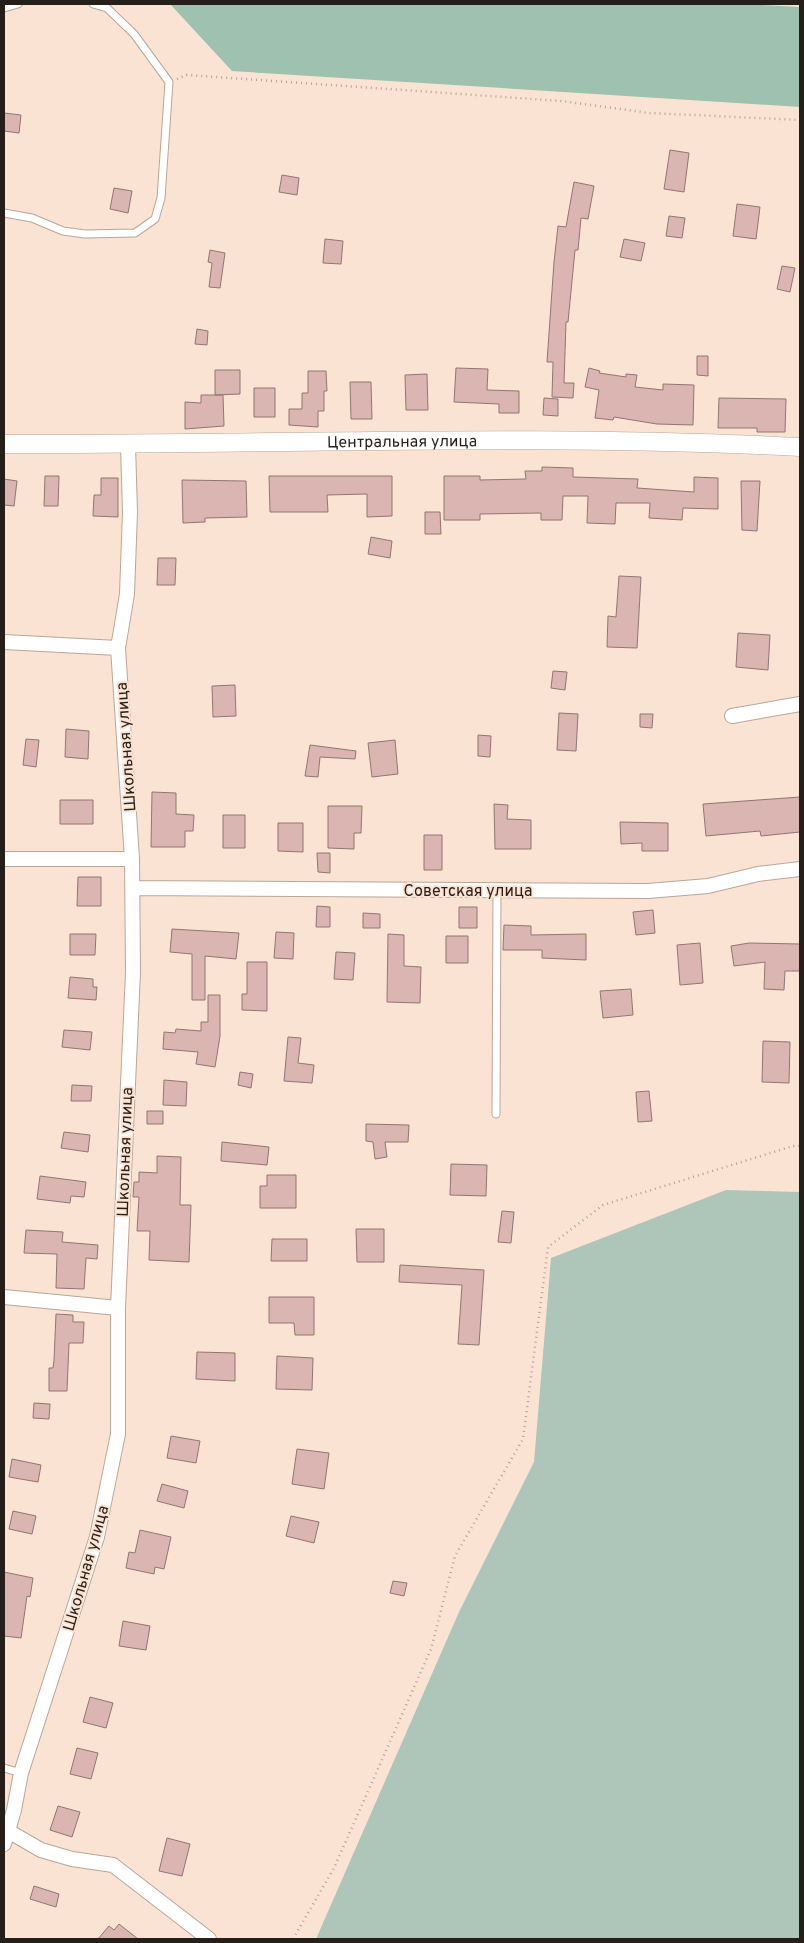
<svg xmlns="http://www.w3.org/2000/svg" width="804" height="1943" font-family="Overpass,sans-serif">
<rect width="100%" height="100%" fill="#fae3d3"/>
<path fill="#aec5b9" d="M726,1190L800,1192V1939H316L459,1612L534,1462L551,1258Z"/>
<path fill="#9fc1af" d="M170,4H746L800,7V107L232,71Z"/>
<path fill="#dbb5b2" stroke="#907673" d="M4,113L21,115L19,133L4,131Z
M670,150L689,153L684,192L664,189Z
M282,175L299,178L297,195L279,192Z
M574,182L594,186L588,219L581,218L578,250H575L568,322H566L564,383H574L573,398L552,397L553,362H547L554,262L558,226L566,227Z
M114,188L132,191L128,213L110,209Z
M737,204L760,207L756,239L733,236Z
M669,216L685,218L682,238L666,236Z
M325,239L343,241L341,264L323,263Z
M624,239L645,243L641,261L620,257Z
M210,250L225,253L220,288L209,287L212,263L208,262Z
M782,266L795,268L790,292L777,289Z
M197,329L208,331L207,345L195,344Z
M697,356H708V376L697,375Z
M456,368L488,369L487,390L519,391V413H499V404L454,402Z
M589,368L600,371L599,373L626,377V374L637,375L635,387L663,390V384L694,385L693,425L657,424L614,417L613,420L595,418L599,390L585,387Z
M215,370H240V394L215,395Z
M308,371H326L327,391H324V411H318V427L289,425V409H302V393H308Z
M427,374L428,410H406L405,375Z
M350,382H371L372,419H351Z
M254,388H275V417H254Z
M201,395H223L224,426L185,429V402L201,403Z
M544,398L558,399V416L543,415Z
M719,398L786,399L785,432H757V428H718Z
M542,467L573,468V477L638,479L637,488L694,492V477L718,478V509L683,508L682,520L649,518L650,503H616L615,524L587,523L588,496H563L562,520H541V513L480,514V520H444V476H480V480L526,479L525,471H542Z
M45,476H59L58,506H44Z
M269,476H392V516L367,517V494L327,495L328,512H270Z
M101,478H118V517L93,516L94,495H101Z
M4,479L17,481L14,506L4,505Z
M182,480L246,481L247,517L205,518V522L183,523Z
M741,481H760L757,531L742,530Z
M425,512H440L441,534H425Z
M371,537L392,541L390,558L368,554Z
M158,558H176L175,585H157Z
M619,576L641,577L637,648L607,647L608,616L616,617Z
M738,633L770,635L768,670L736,667Z
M553,671L567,672L565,690L551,688Z
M235,685L236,716L213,717L212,686Z
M559,713L578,714L576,751L557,750Z
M640,714H653L652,728L640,727Z
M66,729L89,731L88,759L65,757Z
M478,735L491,736L490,757L478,756Z
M26,739L39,740L36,767L23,765Z
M395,740L398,774L372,777L368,743Z
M310,745L356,751L355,759L320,757L318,777L305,776Z
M152,792L176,793V814L194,815L193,831H185V847H151Z
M800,797V832L761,836L760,831L706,836L703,804Z
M60,800H93V824H60Z
M494,804L508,805L507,819L531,820V849H495Z
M328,806H362L361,833H354V849L328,848Z
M223,815H245V848H223Z
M620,822L668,823V851H642V843L621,844Z
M278,823H303V852L278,851Z
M424,835H442V870H424Z
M317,853H330V873L318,872Z
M78,877H101V906H77Z
M317,906L330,907V927H316Z
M459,907H477V928H459Z
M653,910L655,933L636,935L633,912Z
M363,913L380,914V928H363Z
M504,925L531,926V935L586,934V960L542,958V950H503Z
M172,929L239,933L236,959L205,956V1000H192V954L170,952Z
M276,932L294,933L293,959L274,958Z
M70,934H96L95,955H70Z
M388,934L404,935V966L421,967L420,1003L387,1002Z
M446,936H468V963H446Z
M700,943L703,983L680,985L677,945Z
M749,943L800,944V971H785L784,990L764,989L765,962L734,966L731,946Z
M336,952L355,953L353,980L334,979Z
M247,962H267V1011L242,1010V994H247Z
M70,977L93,979V987H97L96,1000L68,998Z
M631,989L633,1015L603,1018L600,991Z
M208,995H220V1036L215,1067L196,1064L198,1052L163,1049L164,1032L175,1033L176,1029L201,1031V1022H208Z
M64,1030L92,1032L90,1050L62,1047Z
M288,1037L301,1038L298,1063L314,1065L312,1083L284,1081Z
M763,1041L790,1042L789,1083L762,1082Z
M240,1072L253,1074L251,1088L238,1085Z
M164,1080L187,1082L186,1106L163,1105Z
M72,1085L92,1086L91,1101H71Z
M649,1091L652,1121L638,1122L636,1092Z
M147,1111H163V1124H147Z
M366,1124L409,1125L408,1142H385L387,1157L375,1159L373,1142L366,1141Z
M64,1132L90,1135L88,1152L61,1148Z
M222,1142L269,1147L267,1165L221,1161Z
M157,1156L181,1157L180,1205H191L189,1262L149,1260L150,1231H137L139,1197H133L134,1182H139V1172L157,1173Z
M451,1164L487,1165L486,1196L450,1195Z
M267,1175H296V1208H260V1186H267Z
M40,1176L86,1182L84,1197L71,1196L70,1203L37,1199Z
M502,1211L514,1212L511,1243L498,1242Z
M356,1229H384V1262H357Z
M26,1230L63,1232L62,1242L98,1245L97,1259L86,1258L84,1289L56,1288L57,1254L24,1253Z
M272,1239H307V1261H271Z
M400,1265L484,1270L479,1345L458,1344L462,1285L399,1282Z
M269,1297H314V1335H295L294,1323H269Z
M56,1314L73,1315V1322H84L83,1343H69L67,1391H49V1368H53L54,1360Z
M197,1352L235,1353V1381L196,1379Z
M277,1356L313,1358L312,1390L276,1389Z
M34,1403L50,1404L49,1419L33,1418Z
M171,1436L200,1441L196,1463L167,1458Z
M297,1449L329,1453L324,1489L292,1484Z
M12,1459L41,1465L38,1482L9,1477Z
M162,1484L188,1491L184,1508L157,1501Z
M13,1511L36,1516L32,1534L9,1529Z
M291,1516L319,1522L314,1543L286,1536Z
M140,1530L171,1537L164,1569L155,1567L154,1574L126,1568L129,1552L135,1553Z
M4,1572L33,1578L30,1597L27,1596L21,1638L4,1636Z
M393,1581L407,1583L404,1596L390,1593Z
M123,1621L150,1626L146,1650L119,1646Z
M90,1697L113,1703L106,1728L83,1722Z
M77,1748L98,1753L91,1779L70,1774Z
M58,1806L80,1812L72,1837L50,1830Z
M167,1838L190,1844L182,1876L159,1871Z
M34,1886L59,1894L56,1907L30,1899Z
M119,1924L138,1939H98L109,1926L114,1930Z"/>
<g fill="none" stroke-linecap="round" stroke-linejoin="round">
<g stroke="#bba697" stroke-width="9">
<path id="service" d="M4,8L18,4
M4,213L32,218L63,231L85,234L135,233L155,219L161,198L169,82L134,34L107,8L93,4
M496,1114L497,890
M4,1768L21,1773"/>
</g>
<g stroke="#bba697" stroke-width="16">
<path id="minor" d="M4,642L118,648
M732,716L800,704
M4,859H132
M133,888L648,891L708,886L758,874L800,869
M4,1297L118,1308
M8,1831L41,1850L72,1859L113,1865L209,1939
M4,1844L14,1810L21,1773L97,1537L118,1434V1308L133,972L132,859L118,648L127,594L130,512L128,445"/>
</g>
<g stroke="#bba697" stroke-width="19">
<g id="tertiary">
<path id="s1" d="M4,444C269,445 535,433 800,447"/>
</g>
</g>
<path stroke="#b5a396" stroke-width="2.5" stroke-dasharray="1 4" stroke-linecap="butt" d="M177,79L187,75L561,101L650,113L800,120
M293,1939L334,1868L431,1649L455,1556L523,1439L548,1247L603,1205L793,1146H800"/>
<use href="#service" stroke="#fff" stroke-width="7"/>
<use href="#minor" stroke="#fff" stroke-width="14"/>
<use href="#tertiary" stroke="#fff" stroke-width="18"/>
</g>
<g text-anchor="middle" stroke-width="4" stroke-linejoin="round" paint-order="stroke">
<g font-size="16" fill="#261e18" stroke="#fae3d3">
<text dy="6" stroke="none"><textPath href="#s1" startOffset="398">Центральная улица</textPath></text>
<text transform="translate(125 747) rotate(-94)" y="6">Школьная улица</text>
<text x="468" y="896">Советская улица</text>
<text transform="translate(124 1152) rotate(-88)" y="6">Школьная улица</text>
<text transform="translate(85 1568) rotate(-74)" y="6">Школьная улица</text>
</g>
</g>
<rect width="804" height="1943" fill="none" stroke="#261e18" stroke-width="10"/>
</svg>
